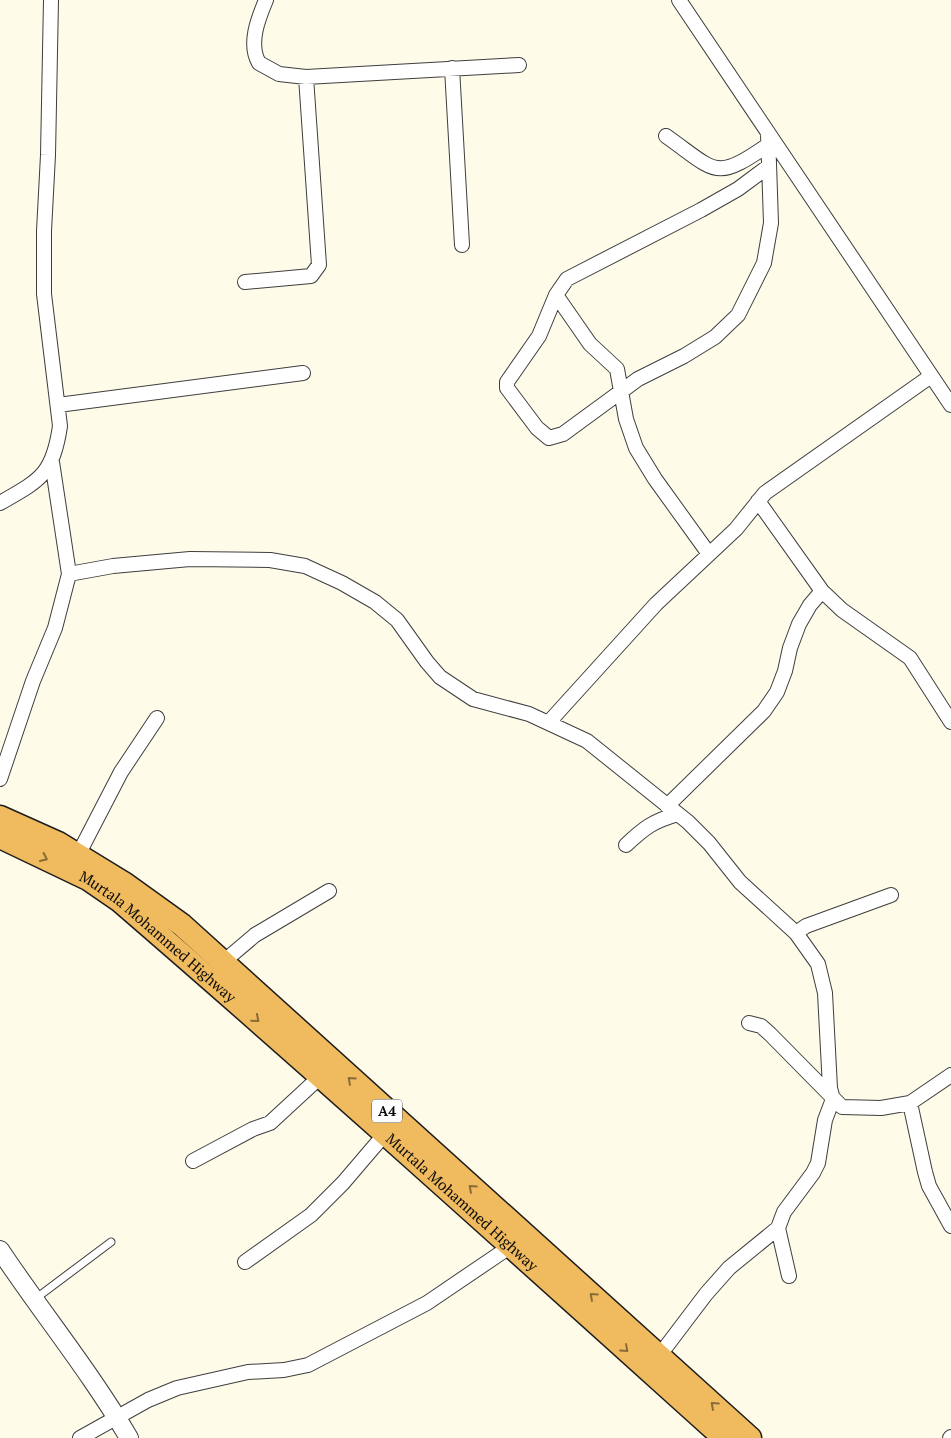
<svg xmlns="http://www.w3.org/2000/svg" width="951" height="1438" font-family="'PT Serif',serif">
<rect width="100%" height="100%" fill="#fefbe9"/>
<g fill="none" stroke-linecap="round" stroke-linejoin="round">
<g stroke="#3e3e3e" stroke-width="9">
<path id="service" d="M35,1299L111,1242"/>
</g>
<g stroke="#3e3e3e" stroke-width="16">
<path id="minor" d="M266,0C258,19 248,44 259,63L279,74L306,77L519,65
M679,0L951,405
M452,68L462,245
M768,134L771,223L764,263L738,315L715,337L684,356L638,379L563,434L549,438L537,428L507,388V382L539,336L556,295L567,279L701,210L738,189L769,166
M666,136C717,172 714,182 768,145
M245,282L311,276L319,265L306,77
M556,295L590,344L617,369L626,419L636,448L655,479L709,554
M58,405L303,373
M758,501L822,591L842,610L910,658L951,722
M0,503C40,480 53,475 60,426L44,294V231L48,155L51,0
M69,574L113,566L190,559L270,560L305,566L342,583L375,602L397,620L427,662L440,677L473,699L529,714L587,741L688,822L709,843L740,882L796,933
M549,722L656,604L736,529L765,493L931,376
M0,779L33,681L55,628L69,574L52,462
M667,806L764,711L777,692L785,671L790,648L799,624L810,605L822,591
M626,845C644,828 653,821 678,814
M78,855L121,772L157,718
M222,963L255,935L329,891
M749,1023L761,1026L770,1034L842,1107L881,1108L910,1103L951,1075
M910,1103L925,1172L929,1186L951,1226
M193,1161L253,1129L270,1123L322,1075
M245,1262L311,1215L343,1183L384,1135
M789,1276L778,1228L784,1212L813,1173L818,1163L825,1120L833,1099L830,1088L825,993L818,964L796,933L806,926L891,895
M659,1356L706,1294L729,1268L778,1228
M80,1438L148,1400L177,1388L248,1372L284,1370L308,1365L427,1303L511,1246
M950,1438L951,1437"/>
</g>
<g stroke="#3e3e3e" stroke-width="20">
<path id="tertiary" d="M0,1250C42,1313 91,1373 129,1438"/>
</g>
<g stroke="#1c1c1c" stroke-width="25">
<g id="trunk">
<path d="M0,817L58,843L125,884L182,925L750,1438"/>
<path id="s1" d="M0,837L88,879L120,901C324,1077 524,1258 724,1438"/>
</g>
</g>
<use href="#service" stroke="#fff" stroke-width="7"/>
<use href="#minor" stroke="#fff" stroke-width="14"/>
<use href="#tertiary" stroke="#fff" stroke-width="18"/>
<use href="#trunk" stroke="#f0ba5e" stroke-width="22"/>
</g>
<defs><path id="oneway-chevron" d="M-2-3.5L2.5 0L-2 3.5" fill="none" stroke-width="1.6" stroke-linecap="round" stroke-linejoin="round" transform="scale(1.25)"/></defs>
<g stroke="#896b39">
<use href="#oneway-chevron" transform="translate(44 858) rotate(25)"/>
<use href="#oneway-chevron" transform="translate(256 1019) rotate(41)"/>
<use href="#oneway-chevron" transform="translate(351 1080) rotate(-138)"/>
<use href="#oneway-chevron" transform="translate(472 1188) rotate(-138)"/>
<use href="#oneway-chevron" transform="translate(593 1296) rotate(-138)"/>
<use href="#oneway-chevron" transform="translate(625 1349) rotate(42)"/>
<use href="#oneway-chevron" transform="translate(714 1405) rotate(-138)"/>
</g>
<g text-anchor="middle" stroke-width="5" stroke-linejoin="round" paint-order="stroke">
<rect fill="#fff" stroke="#545454" stroke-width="1" x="372" y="1099.5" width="30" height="23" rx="4"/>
<g font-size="14" font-weight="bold" fill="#0b0b0b">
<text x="387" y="1116">A4</text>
</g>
<g font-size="15" fill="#0b0b0b" stroke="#fff">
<text dy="5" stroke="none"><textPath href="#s1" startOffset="188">Murtala Mohammed Highway</textPath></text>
<text dy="5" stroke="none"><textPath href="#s1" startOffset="592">Murtala Mohammed Highway</textPath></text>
</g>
</g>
</svg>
